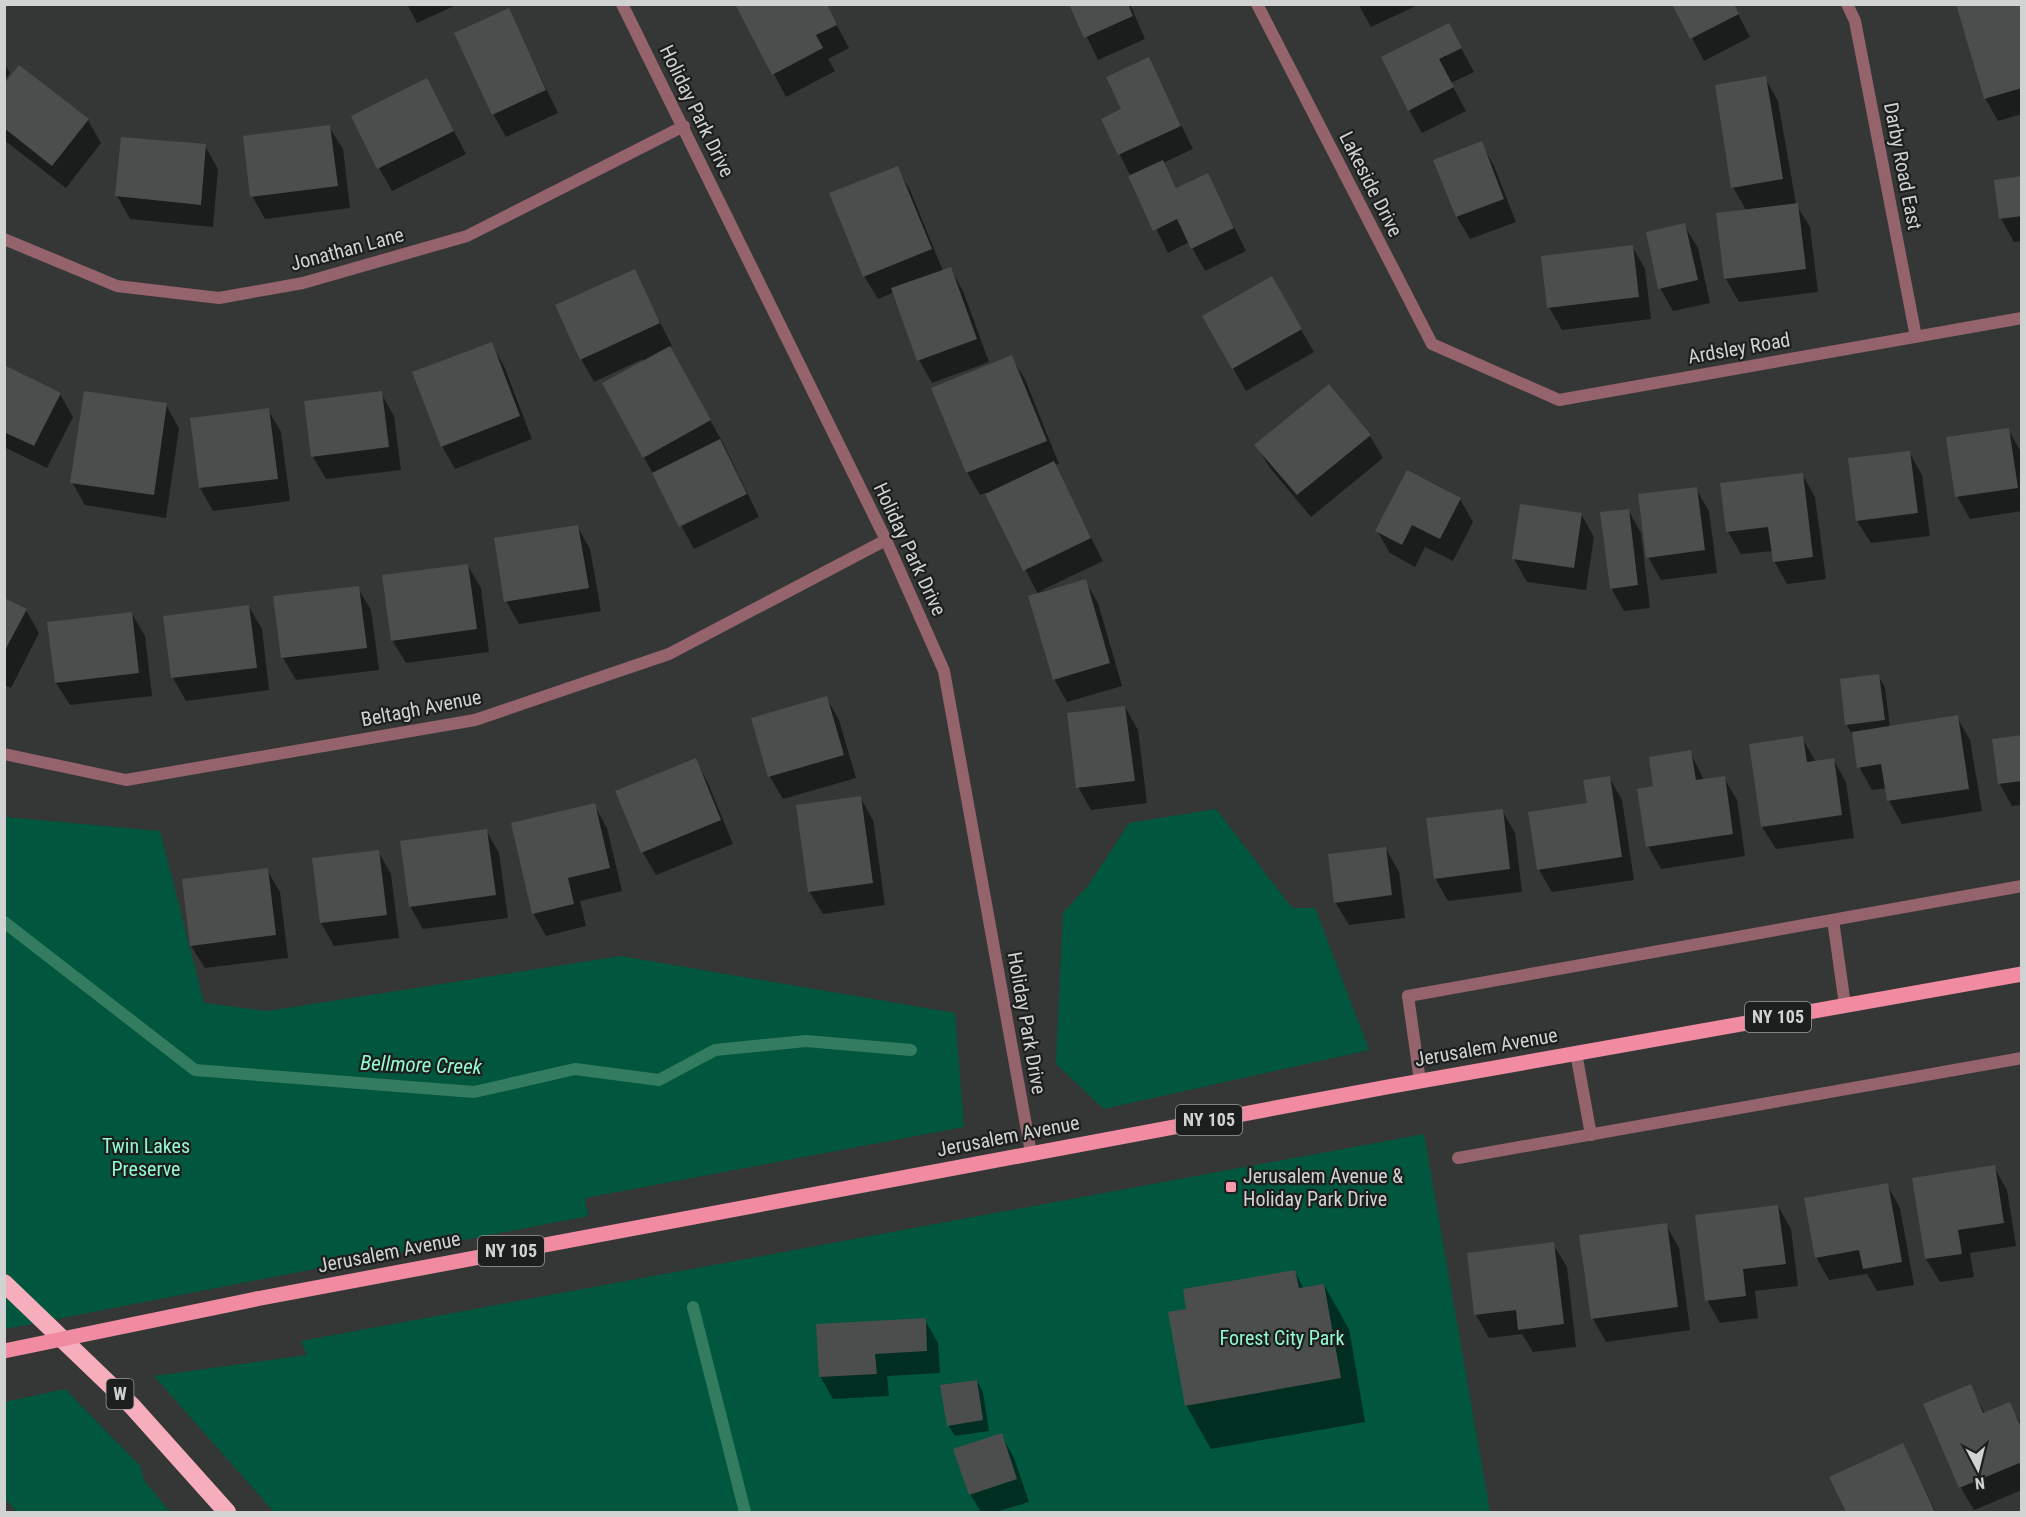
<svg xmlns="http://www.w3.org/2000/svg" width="2026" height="1517" font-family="'Roboto Condensed',sans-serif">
<rect width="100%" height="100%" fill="#343736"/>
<path fill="#00573d" d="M1216,809L1292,908H1315L1369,1050L1104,1109L1056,1064L1063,913L1088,886L1129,823Z
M5,817L160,831L204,1003L268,1011L621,956L955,1013L964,1127L585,1198L588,1216L5,1329Z
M1424,1134L1490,1512H274L154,1376L307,1355L301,1341Z
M65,1389L141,1467L143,1479L170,1512H17L5,1499V1402Z"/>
<path fill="#0007" d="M407,4H453L454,6L417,23Z
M737,4L834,20L849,48L828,59L835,71L786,97Z
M1071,4H1130L1145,39L1098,60Z
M1358,4H1420L1371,27Z
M1674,4H1733L1750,37L1704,61Z
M2022,4V114L1998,121L1985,98Z
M508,10L558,113L506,137L493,114Z
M1449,25L1474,72L1451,83L1466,111L1422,133L1409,110Z
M1148,59L1193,149L1163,163L1177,189L1208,175L1246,251L1205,271L1189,242L1168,253L1103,120L1123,110Z
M4,63L10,73L4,81Z
M1765,78L1778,101L1796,204L1810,227L1818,292L1739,302L1726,279L1718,214L1746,210L1733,187Z
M427,80L466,154L392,191L379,168Z
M4,86L88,120L101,143L66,188L4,140Z
M329,127L343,149L350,208L265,219L252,196Z
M1481,143L1494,166L1516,222L1470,239L1457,217L1435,161Z
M205,146L218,169L213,227L130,219L117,196Z
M897,168L910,190L943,271L950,268L963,291L989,362L932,383L919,360L894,292L878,299L864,276Z
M2022,178V241L2014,242L2001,219Z
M1684,225L1698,248L1710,303L1673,311L1660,288Z
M1632,246L1645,269L1651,319L1562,330L1549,307Z
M634,271L672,346L669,348L723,443L759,517L694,549L604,384L644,362L643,359L594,382L581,359Z
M1271,278L1314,352L1246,391L1204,317Z
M491,344L504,366L532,439L455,469L442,446Z
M1011,357L1025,379L1059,464L1054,465L1103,561L1038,592L1085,581L1098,603L1122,686L1067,702L1054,679L1038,594L986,493L980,495L967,472Z
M4,366L60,394L73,417L47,468L4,447Z
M381,393L394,416L401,470L326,479L313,457Z
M166,405L179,428L166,518L85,505L72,482Z
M268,410L281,432L290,501L213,511L200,488L192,419Z
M2008,429L2021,452L2022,511L1970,519L1957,496Z
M1370,436L1383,458L1311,517L1270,468L1256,445Z
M1909,452L1922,475L1930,536L1871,543L1857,521Z
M1802,474L1815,497L1826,579L1787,584L1774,561L1773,551L1741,554L1728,532Z
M1696,489L1709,511L1717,573L1661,580L1648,557Z
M1460,499L1473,522L1453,561L1425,547L1415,567L1390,553L1377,531Z
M1628,510L1641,533L1650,608L1624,611L1611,588Z
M1581,514L1594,537L1586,590L1527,582L1514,559Z
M577,526L590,549L601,611L519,624L506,601Z
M468,566L481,588L489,652L406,663L392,640Z
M358,588L371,610L379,670L296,680L283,658Z
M4,600L26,610L39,633L11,688L4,685Z
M249,607L262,629L269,690L186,701L173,678L165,617Z
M132,614L145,636L152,696L70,705L56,683Z
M1878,676L1885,687L1890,728L1957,717L1970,740L1982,811L1902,824L1889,801L1887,788L1872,790L1859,767L1853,736L1847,725Z
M826,697L839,720L856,778L783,799L770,777L752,719Z
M1125,707L1138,730L1147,803L1091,810L1078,787Z
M2022,737V805L2012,806L1999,783Z
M1802,738L1816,762L1833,759L1846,782L1854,838L1776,849L1762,827Z
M1690,752L1704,780L1724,778L1737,800L1745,856L1661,869L1648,846L1654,787Z
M695,760L708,783L733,844L656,875L643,853L617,792Z
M1609,777L1622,800L1634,880L1552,892L1539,870Z
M860,797L873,820L885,905L823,914L809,891Z
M594,805L607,828L622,891L580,901L586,926L546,936L533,913Z
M1502,810L1515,833L1522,892L1448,901L1435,878Z
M486,830L499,853L508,918L423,929L410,906Z
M1386,849L1399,872L1405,918L1349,925L1335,902Z
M378,851L391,874L399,938L334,946L321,923Z
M267,870L280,892L288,958L205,968L191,946Z
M1994,1167L2007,1190L2016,1246L1970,1253L1974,1277L1940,1282L1926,1259L1914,1179Z
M1887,1185L1900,1208L1914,1285L1877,1291L1867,1274L1829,1280L1816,1257Z
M1778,1206L1791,1229L1798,1286L1755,1291L1758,1318L1720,1323L1707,1300Z
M1666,1225L1679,1248L1690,1330L1606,1342L1593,1319L1581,1237Z
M1553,1244L1567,1267L1576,1347L1533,1352L1522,1334L1489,1338L1476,1315L1468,1255Z
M1295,1272L1304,1289L1324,1285L1349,1329L1365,1422L1211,1449L1186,1405L1188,1310Z
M925,1320L938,1343L940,1373L887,1376L889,1396L833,1399L820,1376Z
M977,1381L983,1392L989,1431L955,1436L948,1425Z
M1970,1386L1985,1414L2009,1403L2022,1425V1490L1974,1510L1961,1488L1925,1405Z
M1001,1435L1014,1458L1029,1502L996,1512H981L970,1494Z
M1902,1444L1936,1512H1848L1831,1477Z"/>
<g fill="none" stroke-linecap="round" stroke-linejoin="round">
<path stroke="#347c60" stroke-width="12" d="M4,922L195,1070L474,1092L575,1069L659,1080L715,1050L806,1041L911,1050
M693,1307L745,1512"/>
</g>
<path fill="#4b4e4d" d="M735,4H827L837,25L816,35L823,48L772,75Z
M1069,4H1128L1133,16L1084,38Z
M1672,4H1734L1739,14L1690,39Z
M1956,4H2022V88L1984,99Z
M509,8L546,90L492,115L454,33Z
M1449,23L1462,48L1439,59L1454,87L1408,111L1381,57Z
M1149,57L1181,126L1118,155L1101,119L1121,109L1106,77Z
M19,65L89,119L52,166L4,128V84Z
M1766,76L1783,179L1731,188L1715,85Z
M427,78L454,131L377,169L351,116Z
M330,125L338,186L250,197L243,136Z
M121,137L206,144L201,205L115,196Z
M1482,141L1504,199L1456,217L1433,160Z
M1163,160L1176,188L1208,173L1234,228L1191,249L1177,219L1153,231L1128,176Z
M898,166L932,249L863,277L829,193Z
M2022,176V216L1999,219L1994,180Z
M1798,203L1806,269L1724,279L1716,213Z
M1685,223L1698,280L1658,289L1646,232Z
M1633,245L1639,297L1547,308L1541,256Z
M951,267L977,339L917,361L891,288Z
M635,269L660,323L580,360L555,305Z
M1272,276L1302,329L1232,369L1202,316Z
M492,342L520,416L441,447L412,372Z
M670,346L711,420L643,458L602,383Z
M1012,355L1047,441L966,473L931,388Z
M4,365L61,393L34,446L4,432Z
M1329,384L1371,435L1297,495L1254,445Z
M84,391L167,403L154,495L70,483Z
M382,391L389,447L311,457L304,401Z
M269,408L278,479L199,488L190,418Z
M2009,428L2018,488L1955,497L1946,437Z
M720,439L747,494L679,527L652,473Z
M1910,451L1918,513L1856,521L1848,458Z
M1054,461L1091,538L1023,571L985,494Z
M1407,470L1461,498L1440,539L1412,525L1402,545L1375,531Z
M1803,473L1813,557L1773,562L1768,527L1726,532L1720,483Z
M1697,487L1705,550L1646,558L1638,494Z
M1520,504L1582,513L1574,568L1512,559Z
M1629,509L1638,585L1610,589L1600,512Z
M578,525L589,588L504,602L494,538Z
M468,564L477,629L391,641L382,575Z
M1086,579L1110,663L1053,680L1028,596Z
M359,586L367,648L281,658L273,596Z
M4,598L27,609L4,652Z
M249,605L257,668L171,678L163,616Z
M132,612L139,673L55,683L47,622Z
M1879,674L1885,720L1845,725L1840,679Z
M827,696L844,755L768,777L751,718Z
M1125,706L1135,781L1076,788L1067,713Z
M1958,715L1969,789L1887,801L1881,764L1857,768L1852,732Z
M2022,735V781L1998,784L1992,739Z
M1803,736L1807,762L1834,758L1842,815L1761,827L1749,744Z
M1691,750L1696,780L1725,776L1733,834L1646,847L1637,789L1653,786L1649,757Z
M696,758L721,820L641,853L615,791Z
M1610,776L1622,857L1537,870L1528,812L1587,803L1583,780Z
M861,796L873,883L808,892L796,805Z
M595,803L610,868L568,878L574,904L532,914L511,823Z
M1503,809L1510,869L1434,879L1426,818Z
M487,829L496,895L409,907L400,841Z
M1386,847L1392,895L1334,903L1328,854Z
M379,850L387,915L320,923L312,858Z
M268,868L276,935L190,946L182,879Z
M1995,1165L2004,1223L1958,1230L1962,1254L1925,1259L1912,1178Z
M1888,1183L1902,1262L1863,1269L1859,1250L1815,1258L1804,1198Z
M1778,1205L1786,1264L1743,1269L1746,1296L1705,1301L1695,1215Z
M1667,1223L1678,1307L1591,1319L1579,1235Z
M1554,1242L1564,1324L1518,1330L1516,1310L1474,1315L1467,1253Z
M1295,1270L1299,1288L1324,1284L1341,1378L1185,1406L1168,1312L1186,1309L1183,1289Z
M926,1318L927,1351L875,1354L877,1374L819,1377L816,1324Z
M977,1380L983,1420L947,1426L940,1385Z
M1971,1384L1983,1413L2010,1402L2022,1429V1462L1959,1488L1923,1404Z
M1002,1433L1017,1479L969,1495L953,1449Z
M1903,1443L1935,1512H1846L1829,1477Z"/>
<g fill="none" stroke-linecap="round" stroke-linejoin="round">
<path stroke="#95636c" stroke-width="12" d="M1833,920L1845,1005
M1408,996L1420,1081
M1576,1053L1591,1135"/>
<path stroke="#95636c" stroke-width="12" d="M622,4L886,540L944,671L1031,1153
M1257,4L1432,344L1559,400L2022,318
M1847,4L1855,21L1916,337
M4,239L117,286L219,298L303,283L467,236L684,126
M4,754L126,780L475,720L669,654L886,540
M1408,996L2022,886
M1458,1158L2022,1058"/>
<path stroke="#f08ba1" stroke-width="15" d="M256,1299L1387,1087L2022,974"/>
<path stroke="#f7aebc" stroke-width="18" d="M4,1283L132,1406L227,1512"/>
<path stroke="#f08ba1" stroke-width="15" d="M4,1351L256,1299"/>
</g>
<rect fill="#f39aac" stroke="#1d1e1e" stroke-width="2" x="1225" y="1181" width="12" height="12" rx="3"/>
<g text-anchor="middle" stroke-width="4.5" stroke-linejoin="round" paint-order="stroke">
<g fill="#1d1e1e" stroke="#9b9d9c" stroke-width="1.5">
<rect x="1745" y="1002" width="66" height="30" rx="4.5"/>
<rect x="1176" y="1105" width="66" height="30" rx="4.5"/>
<rect x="478" y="1236" width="66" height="30" rx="4.5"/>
<rect x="106.5" y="1379" width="27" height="30" rx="4.5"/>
</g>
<g font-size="18" font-weight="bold" fill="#d1d3d2">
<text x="1778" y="1023">NY 105</text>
<text x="1209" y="1126">NY 105</text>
<text x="511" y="1257">NY 105</text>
<text x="120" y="1400">W</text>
</g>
<g font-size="20" fill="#d1d3d2" stroke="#1d1e1e">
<text transform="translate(697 111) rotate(64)" y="7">Holiday Park Drive</text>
<text transform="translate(1903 166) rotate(79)" y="7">Darby Road East</text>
<text transform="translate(1371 184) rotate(63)" y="7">Lakeside Drive</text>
<text transform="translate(347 249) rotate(-15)" y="7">Jonathan Lane</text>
<text transform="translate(1739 348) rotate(-10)" y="7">Ardsley Road</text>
<text transform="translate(910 549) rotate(65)" y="7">Holiday Park Drive</text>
<text transform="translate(421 708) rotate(-11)" y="7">Beltagh Avenue</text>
<text transform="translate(1027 1023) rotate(80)" y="7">Holiday Park Drive</text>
<text transform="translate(1486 1047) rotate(-10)" y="7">Jerusalem Avenue</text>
<text transform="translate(1008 1136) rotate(-11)" y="7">Jerusalem Avenue</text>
<text transform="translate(389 1252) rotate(-11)" y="7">Jerusalem Avenue</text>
</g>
<g font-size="20" fill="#92facf" stroke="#1d1e1e">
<text x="146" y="1153">Twin Lakes<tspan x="146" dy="23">Preserve</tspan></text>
<text x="1282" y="1345">Forest City Park</text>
</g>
<g font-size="20" fill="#d1d3d2" stroke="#1d1e1e" text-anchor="start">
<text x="1243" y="1183">Jerusalem Avenue &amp;<tspan x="1243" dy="23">Holiday Park Drive</tspan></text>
</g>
<g font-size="21" font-style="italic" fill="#93fbd0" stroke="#1d1e1e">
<text transform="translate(421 1065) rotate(2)" y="7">Bellmore Creek</text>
</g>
</g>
<rect width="2026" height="1517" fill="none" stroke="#d1d3d2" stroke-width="12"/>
<g transform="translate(1978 1469) rotate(173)" stroke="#1d1e1e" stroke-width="4.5" paint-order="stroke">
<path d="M0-4.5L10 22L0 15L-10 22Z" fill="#d1d3d2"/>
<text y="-9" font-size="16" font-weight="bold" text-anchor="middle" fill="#d1d3d2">N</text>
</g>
</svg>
